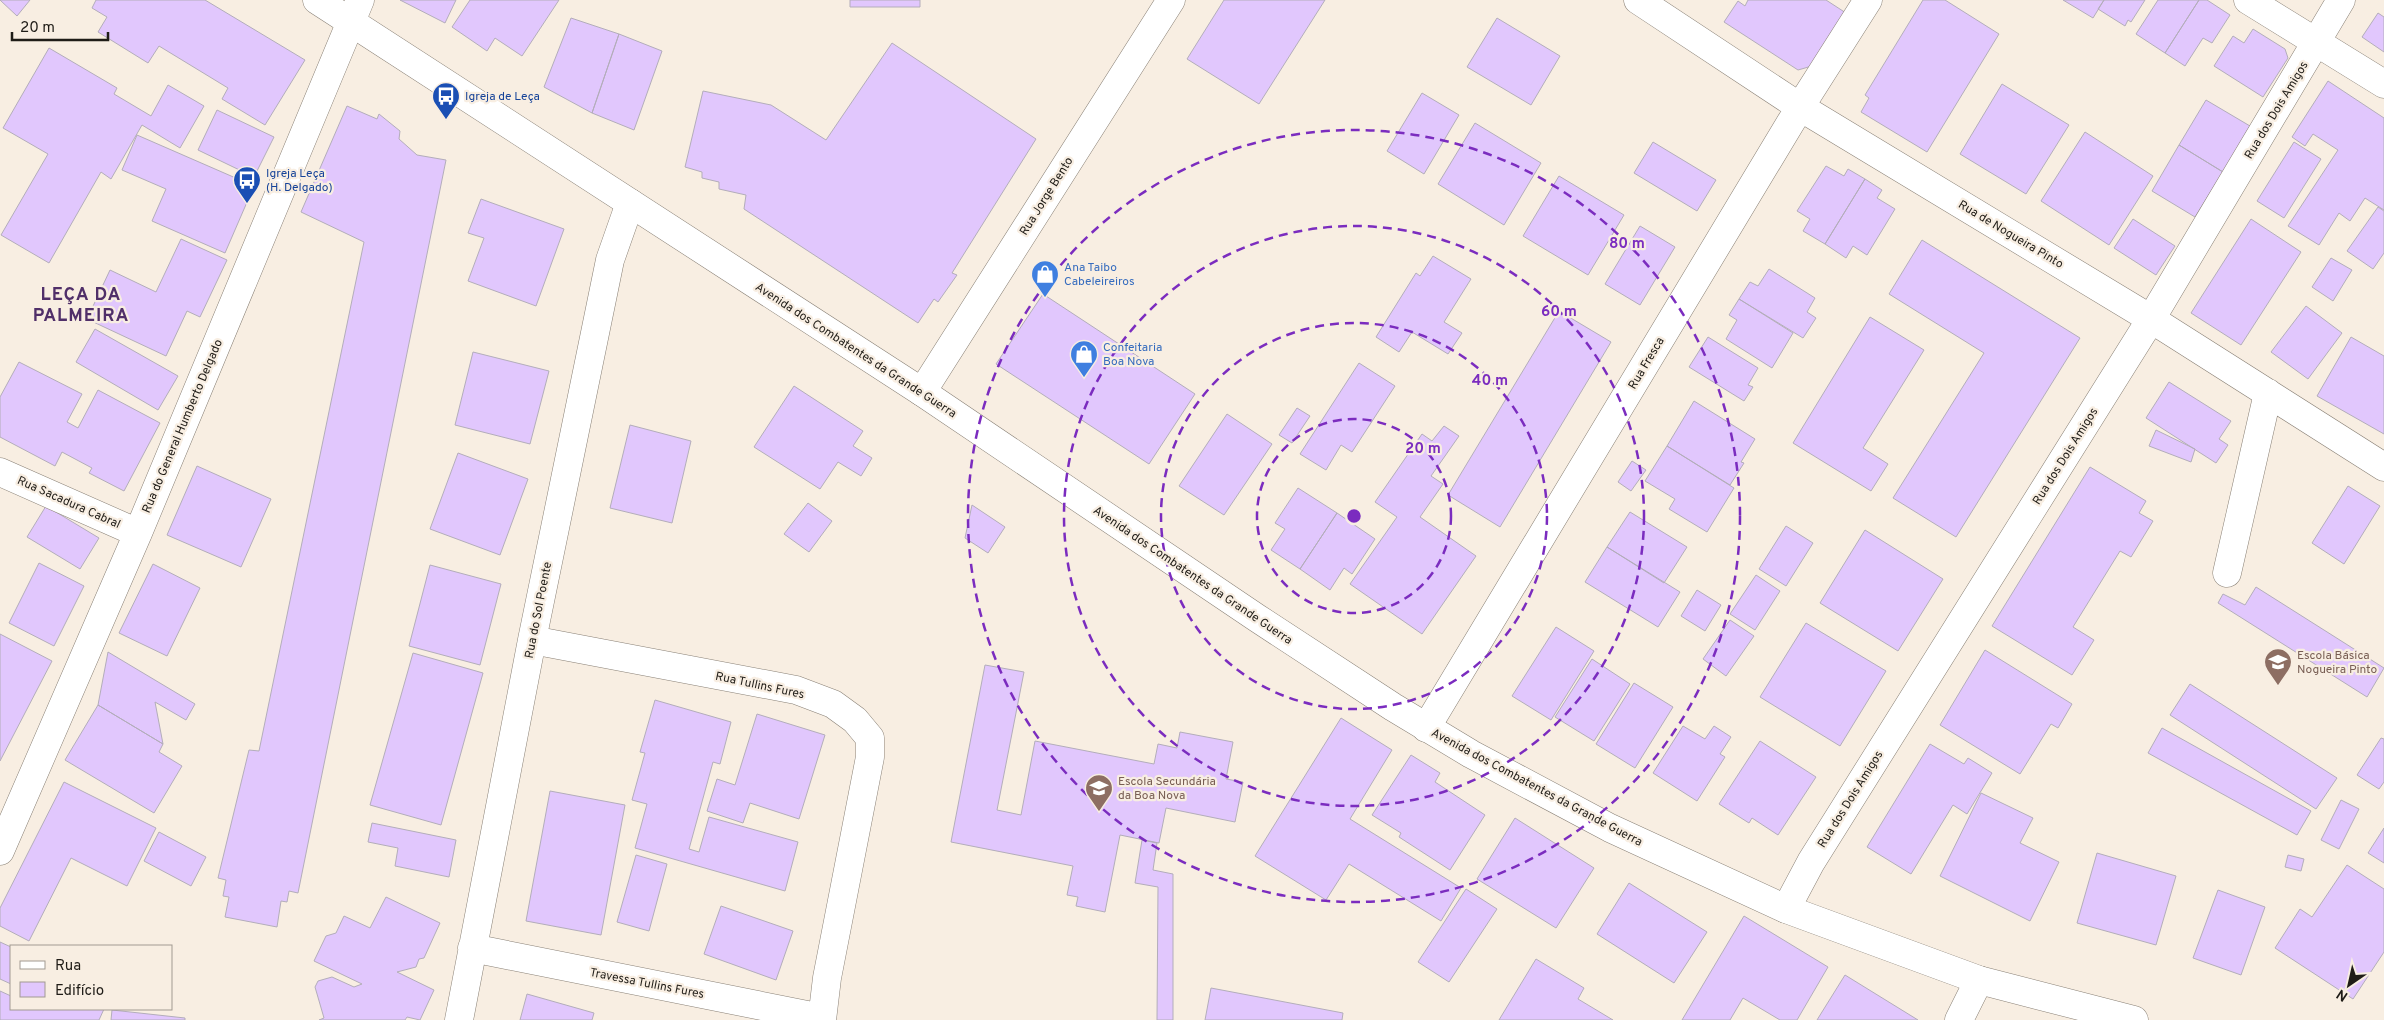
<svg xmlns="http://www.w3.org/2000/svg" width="2384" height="1020" font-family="Overpass,sans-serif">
<rect width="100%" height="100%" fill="#f8eee2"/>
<path fill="#e1c7fd" stroke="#b3adba" d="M0,0H30L17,16Z
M96,0H205L305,60L265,125L222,99L228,88L159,46L148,63L98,32L107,17L92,8Z
M400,0H456L445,23Z
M470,0H559L522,56L495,38L487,51L452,27Z
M850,0H920V7H850Z
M1224,0H1325L1259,104L1187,59Z
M1748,0H1826L1846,13L1812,66L1798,70L1724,22L1738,1L1745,6Z
M1923,0H1945L1999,34L1927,152L1861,112L1869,98L1865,95Z
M2063,0H2104L2093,18Z
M2104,0H2145L2131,22L2128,20L2125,26L2098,9Z
M2158,0H2199L2165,53L2136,34Z
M2199,0H2207L2230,15L2212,43L2203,38L2185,66L2165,53Z
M2378,13L2384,17V52L2362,37Z
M571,18L619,34L592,113L544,87Z
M1497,18L1560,56L1531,105L1467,67Z
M2253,29L2285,49L2288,58L2263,97L2214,66L2233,36L2244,43Z
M619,34L662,51L634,130L592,113Z
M892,43L1036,139L952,273L957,275L938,302L934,299L918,323L744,209L746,195L719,189V182L702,178V172L685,167L703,91L771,105L826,140Z
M49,48L117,88L114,94L151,116L168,85L204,106L180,148L142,125L111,179L101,172L49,263L1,235L48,154L3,128Z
M2328,81L2384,118V210L2365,198L2350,221L2339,213L2319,245L2288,226L2338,150L2313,134L2305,146L2292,137Z
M2002,84L2069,125L2026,194L1960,154Z
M1422,93L1459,115L1424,174L1387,151Z
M2206,100L2250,126L2223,172L2179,145Z
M347,106L377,119L379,114L400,131L399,139L417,155L446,160L298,893L289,891L287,902L281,901L277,927L225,917L229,897L223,896L226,880L218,878L249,750L259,751L364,242L301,212Z
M217,110L274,137L254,177L198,150Z
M1475,123L1541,163L1504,225L1438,184Z
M2085,132L2153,176L2109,245L2041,201Z
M137,135L254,186L225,253L152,221L166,189L122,170Z
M1653,142L1716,180L1697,211L1634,173Z
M2294,142L2321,159L2284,218L2257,201Z
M2179,145L2223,172L2195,217L2152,191Z
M1826,166L1844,176L1848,169L1865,179L1825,244L1803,231L1810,219L1797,211Z
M1559,176L1624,215L1588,275L1523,236Z
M1865,179L1882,190L1877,198L1895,209L1867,255L1853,246L1846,258L1825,244Z
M481,199L564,229L536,306L468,281L484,238L468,233Z
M2378,207L2384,211V253L2373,269L2347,251Z
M2133,219L2175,246L2156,275L2114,248Z
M2251,219L2301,252L2241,345L2191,313Z
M1640,226L1675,247L1640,305L1605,284Z
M181,239L227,260L200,317L187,311L166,356L87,319L110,270L156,292Z
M1922,240L2080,338L1956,537L1893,498L1984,353L1889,294Z
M1433,256L1471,279L1444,322L1462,333L1448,354L1412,332L1399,352L1376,337L1416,273L1420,276Z
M2331,258L2352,270L2333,301L2312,287Z
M1769,269L1815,298L1807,312L1816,318L1803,338L1739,299L1750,282L1758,286Z
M1043,294L1195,394L1149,464L996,364Z
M1739,299L1793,333L1772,368L1726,339L1737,320L1729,315Z
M2306,306L2342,333L2308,379L2271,352Z
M1559,311L1611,342L1500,527L1448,495Z
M1870,317L1924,350L1863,448L1888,464L1871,491L1793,443Z
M95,329L178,376L158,410L76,362Z
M1708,337L1758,368L1748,385L1753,387L1744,401L1689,367Z
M2351,337L2384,356V434L2317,396Z
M473,352L549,371L530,444L455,425Z
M19,362L82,394L67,422L78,428L98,390L160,423L124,491L89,473L92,468L62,452L55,466L0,437V397Z
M1359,363L1395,386L1352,452L1341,445L1326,470L1300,454Z
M2169,382L2231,421L2219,439L2228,445L2216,463L2146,418Z
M794,386L863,431L853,446L872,458L861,476L838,462L820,489L754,447Z
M1694,401L1755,439L1741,462L1744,463L1730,485L1667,446Z
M1297,408L1310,416L1292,443L1279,435Z
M1227,414L1272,444L1224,515L1179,486Z
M630,425L691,441L672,523L610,508Z
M1444,426L1459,436L1431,476L1443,484L1420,517L1476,556L1422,634L1350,584L1397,517L1375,502L1422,434L1432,441Z
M2156,430L2195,449L2191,462L2149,446Z
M1667,446L1734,488L1707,532L1669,509L1675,499L1645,481Z
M458,453L528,479L500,555L430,529Z
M1632,461L1646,470L1631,491L1618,482Z
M197,466L271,499L241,567L167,535Z
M2090,467L2146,501L2139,513L2153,521L2131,557L2120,551L2073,627L2094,640L2072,675L1992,626Z
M2348,486L2380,506L2344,564L2312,543Z
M1298,488L1337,513L1300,569L1271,550L1285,529L1275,523Z
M808,503L832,521L809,552L784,534Z
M972,505L1005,527L988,553L965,538Z
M46,506L99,538L80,569L27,537Z
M1630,512L1687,547L1664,583L1607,547Z
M1337,513L1375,539L1352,574L1344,568L1330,590L1300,569Z
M1786,526L1813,543L1786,586L1759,569Z
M1865,530L1943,579L1898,651L1820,603Z
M1607,547L1680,592L1658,627L1585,582Z
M39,563L84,586L54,646L9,623Z
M153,564L200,588L167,656L119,633Z
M430,565L501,584L480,665L409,646Z
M1756,575L1780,591L1755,630L1730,614Z
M2256,587L2384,668L2367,697L2218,603L2223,594L2245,605Z
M1697,590L1721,605L1705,631L1681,616Z
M1730,620L1754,636L1726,676L1703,659Z
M1806,623L1886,671L1840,746L1760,697Z
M1556,627L1594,651L1551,720L1512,696Z
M0,634L52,661L0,761Z
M1985,650L2072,704L2058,728L2051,724L2020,774L1940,725Z
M108,652L195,704L186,720L155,702L163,744L98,705Z
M413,653L483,673L441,825L370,805Z
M1592,659L1630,684L1594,741L1555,717Z
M985,665L1024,672L997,810L1021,815L1035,741L1154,764L1158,744L1177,748L1180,732L1233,742L1226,779L1243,782L1235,822L1166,808L1159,843L1120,835L1105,912L1076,906L1078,897L1067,895L1073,866L951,842Z
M1634,683L1673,707L1635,768L1596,744Z
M2190,684L2337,778L2316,809L2170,715Z
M655,700L731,722L720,764L713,762L689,849L699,852L709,817L798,842L785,891L635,848L647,804L632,800L645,753L640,752Z
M98,705L163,744L159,752L182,766L154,813L65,760Z
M757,714L825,735L799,819L750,803L743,823L707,811L717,779L735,785Z
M1341,718L1392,750L1350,819L1461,888L1441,921L1349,864L1326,900L1255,856Z
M1683,726L1705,739L1714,726L1731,737L1720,754L1725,757L1697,801L1653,773Z
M2162,728L2311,811L2297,835L2148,753Z
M2381,738L2384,739V782L2379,789L2357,775Z
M1760,741L1816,777L1778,835L1752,818L1749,823L1719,804Z
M1930,744L1964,764L1968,758L1992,773L1967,814L1953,805L1911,874L1867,847Z
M1411,755L1440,773L1435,782L1485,815L1450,870L1399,837L1401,833L1372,815Z
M64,782L156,828L127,886L71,858L29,941L0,926V908Z
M550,791L625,805L601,935L526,921Z
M1981,793L2033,818L2020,843L2059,862L2030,921L1940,876Z
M2341,800L2359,809L2339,849L2321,840Z
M1515,818L1594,868L1556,928L1477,879Z
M372,823L456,840L449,877L395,866L398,848L368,842Z
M2384,828V863L2368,853Z
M159,832L206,857L191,886L144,861Z
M1142,840L1157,843L1153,870L1173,874V1020H1157L1158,887L1135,883Z
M2097,853L2176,876L2156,945L2077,923Z
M636,855L667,864L649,931L617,922Z
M2288,855L2304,859L2301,871L2285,867Z
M2347,865L2384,889V952L2353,999L2275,948L2300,909L2312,917Z
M1629,883L1707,932L1674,983L1597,934Z
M1466,889L1497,909L1449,982L1418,962Z
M2218,890L2265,907L2241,975L2193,958Z
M386,897L440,923L424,958L419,959L416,967L397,972L434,990L420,1020L407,1017L405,1020H319L324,1018L315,987L318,981L332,977L354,987L362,984L314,961L326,936L336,933L344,916L370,928Z
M721,906L793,931L776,980L704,954Z
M1744,916L1828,967L1797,1020H1780L1743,998L1730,1020H1682Z
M0,942L11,947V984L0,979Z
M1536,959L1584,988L1578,999L1613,1020H1499Z
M1845,975L1918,1020H1817Z
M1211,988L1343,1013L1342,1020H1205Z
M0,991L11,996V1009H104L99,1020H0Z
M527,994L594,1013L592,1020H520Z
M112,1010L185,1018V1020H111Z"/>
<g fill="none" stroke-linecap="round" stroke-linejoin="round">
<g stroke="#898076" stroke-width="29">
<path id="minor" d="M1638,0L1800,107L2151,319L2384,467
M2248,0L2384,84
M922,392L1171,0
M0,472L138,533
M2227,573L2268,393
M532,640L796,690L833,704L855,720L870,738V757L827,978L822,1020
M1426,728L1800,107L1868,0
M0,851L138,533L360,0
M1786,909L1811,862L2151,319L2341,0
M472,948L822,1018
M459,1020L532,640L610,260L630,203
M1959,1020L1979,980"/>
</g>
<g stroke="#898076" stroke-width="29">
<path id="major" d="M317,0L922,392L1257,618L1393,707L1471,754L1610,828L1786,909L1979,980L2134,1020"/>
</g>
<use href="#minor" stroke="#fff" stroke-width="28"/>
<use href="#major" stroke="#fff" stroke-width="28"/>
</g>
<g fill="none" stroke="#7b2cbf" stroke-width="2.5" stroke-dasharray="9 6">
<circle cx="1354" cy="516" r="97"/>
<circle cx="1354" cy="516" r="193"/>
<circle cx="1354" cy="516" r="290"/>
<circle cx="1354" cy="516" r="386"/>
</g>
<defs>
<g id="bus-pin" transform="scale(1.4375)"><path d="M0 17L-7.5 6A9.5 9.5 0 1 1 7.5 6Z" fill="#1a4fb4" stroke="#f8eee2"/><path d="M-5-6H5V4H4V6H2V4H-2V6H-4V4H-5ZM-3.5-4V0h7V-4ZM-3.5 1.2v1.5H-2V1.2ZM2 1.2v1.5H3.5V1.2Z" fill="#fff"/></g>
<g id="shop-pin" transform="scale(1.4375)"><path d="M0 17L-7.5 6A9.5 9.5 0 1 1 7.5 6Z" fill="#3f7fe0" stroke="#f8eee2"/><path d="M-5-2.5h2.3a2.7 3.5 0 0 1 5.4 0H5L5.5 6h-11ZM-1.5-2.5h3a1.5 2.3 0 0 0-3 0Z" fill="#fff"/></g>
<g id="school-pin" transform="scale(1.4375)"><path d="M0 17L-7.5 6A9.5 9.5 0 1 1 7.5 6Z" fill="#8d6e63" stroke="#f8eee2"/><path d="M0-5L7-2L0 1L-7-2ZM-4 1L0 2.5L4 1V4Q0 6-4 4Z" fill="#fff"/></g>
</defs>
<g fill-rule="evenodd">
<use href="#bus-pin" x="446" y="96"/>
<use href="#bus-pin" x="247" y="180"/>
<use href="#shop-pin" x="1045" y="274"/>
<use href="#shop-pin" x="1084" y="354"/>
<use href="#school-pin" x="2278" y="662"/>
<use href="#school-pin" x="1099" y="788"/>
</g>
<g text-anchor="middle" stroke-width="4.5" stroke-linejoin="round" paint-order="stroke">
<g font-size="12" fill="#164399" stroke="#f8eee2" text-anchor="start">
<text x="465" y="100">Igreja de Leça</text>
<text x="266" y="177">Igreja Leça<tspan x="266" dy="14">(H. Delgado)</tspan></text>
</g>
<g font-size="12" fill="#1f1c17" stroke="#f8eee2">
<text transform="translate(2276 110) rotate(-59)" y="4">Rua dos Dois Amigos</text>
<text transform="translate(1046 196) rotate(-58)" y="4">Rua Jorge Bento</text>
<text transform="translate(2011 234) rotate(31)" y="4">Rua de Nogueira Pinto</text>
<text transform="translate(856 350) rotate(33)" y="4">Avenida dos Combatentes da Grande Guerra</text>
<text transform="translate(1646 363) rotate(-59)" y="4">Rua Fresca</text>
<text transform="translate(182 426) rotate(-67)" y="4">Rua do General Humberto Delgado</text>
<text transform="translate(2065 456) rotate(-58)" y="4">Rua dos Dois Amigos</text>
<text transform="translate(69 502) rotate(24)" y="4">Rua Sacadura Cabral</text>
<text transform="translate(1193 575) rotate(34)" y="4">Avenida dos Combatentes da Grande Guerra</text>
<text transform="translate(538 610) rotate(-79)" y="4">Rua do Sol Poente</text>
<text transform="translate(760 685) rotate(12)" y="4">Rua Tullins Fures</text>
<text transform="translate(1537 787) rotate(28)" y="4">Avenida dos Combatentes da Grande Guerra</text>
<text transform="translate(1850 799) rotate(-58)" y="4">Rua dos Dois Amigos</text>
<text transform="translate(647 983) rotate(11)" y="4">Travessa Tullins Fures</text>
</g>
<g font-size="12" fill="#366cbe" stroke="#f8eee2" text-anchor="start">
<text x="1064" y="271">Ana Taibo<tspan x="1064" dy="14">Cabeleireiros</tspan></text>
<text x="1103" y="351">Confeitaria<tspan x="1103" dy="14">Boa Nova</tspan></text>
</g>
<g font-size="12" fill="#785e54" stroke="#f8eee2" text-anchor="start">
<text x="2297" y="659">Escola Básica<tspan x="2297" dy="14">Nogueira Pinto</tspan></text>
<text x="1118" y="785">Escola Secundária<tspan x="1118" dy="14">da Boa Nova</tspan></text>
</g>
<g font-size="18" font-weight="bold" letter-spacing="1" fill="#502f69" stroke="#f8eee2">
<text x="81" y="300">LEÇA DA<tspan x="81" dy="21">PALMEIRA</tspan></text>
</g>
</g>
<circle cx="1354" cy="516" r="8" fill="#7b2cbf" stroke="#f8eee2" stroke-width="2.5"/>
<g font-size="15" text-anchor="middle" font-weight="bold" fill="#7b2cbf" stroke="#f8eee2" stroke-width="4.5" stroke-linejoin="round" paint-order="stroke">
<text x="1627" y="248">80 m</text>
<text x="1559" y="316">60 m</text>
<text x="1490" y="385">40 m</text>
<text x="1423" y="453">20 m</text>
</g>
<rect x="10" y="945" width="162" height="65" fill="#f8eee2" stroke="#a19a91"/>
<rect x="20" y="961" width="25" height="8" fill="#ffffff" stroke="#a19a91"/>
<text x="55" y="970" font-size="15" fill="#1f1c17">Rua</text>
<rect x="20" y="982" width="25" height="15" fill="#e1c7fd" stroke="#a19a91"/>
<text x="55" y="995" font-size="15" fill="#1f1c17">Edifício</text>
<g transform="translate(2349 985) rotate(214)" stroke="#f8eee2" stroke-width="4" paint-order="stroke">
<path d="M0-4L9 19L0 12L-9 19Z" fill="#1f1c17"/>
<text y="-8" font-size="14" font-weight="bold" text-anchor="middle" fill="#1f1c17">N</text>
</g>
<path d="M12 32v8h96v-8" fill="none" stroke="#1f1c17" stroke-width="2.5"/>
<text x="20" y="32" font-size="15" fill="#1f1c17" stroke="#f8eee2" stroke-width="4" paint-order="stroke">20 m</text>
</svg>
